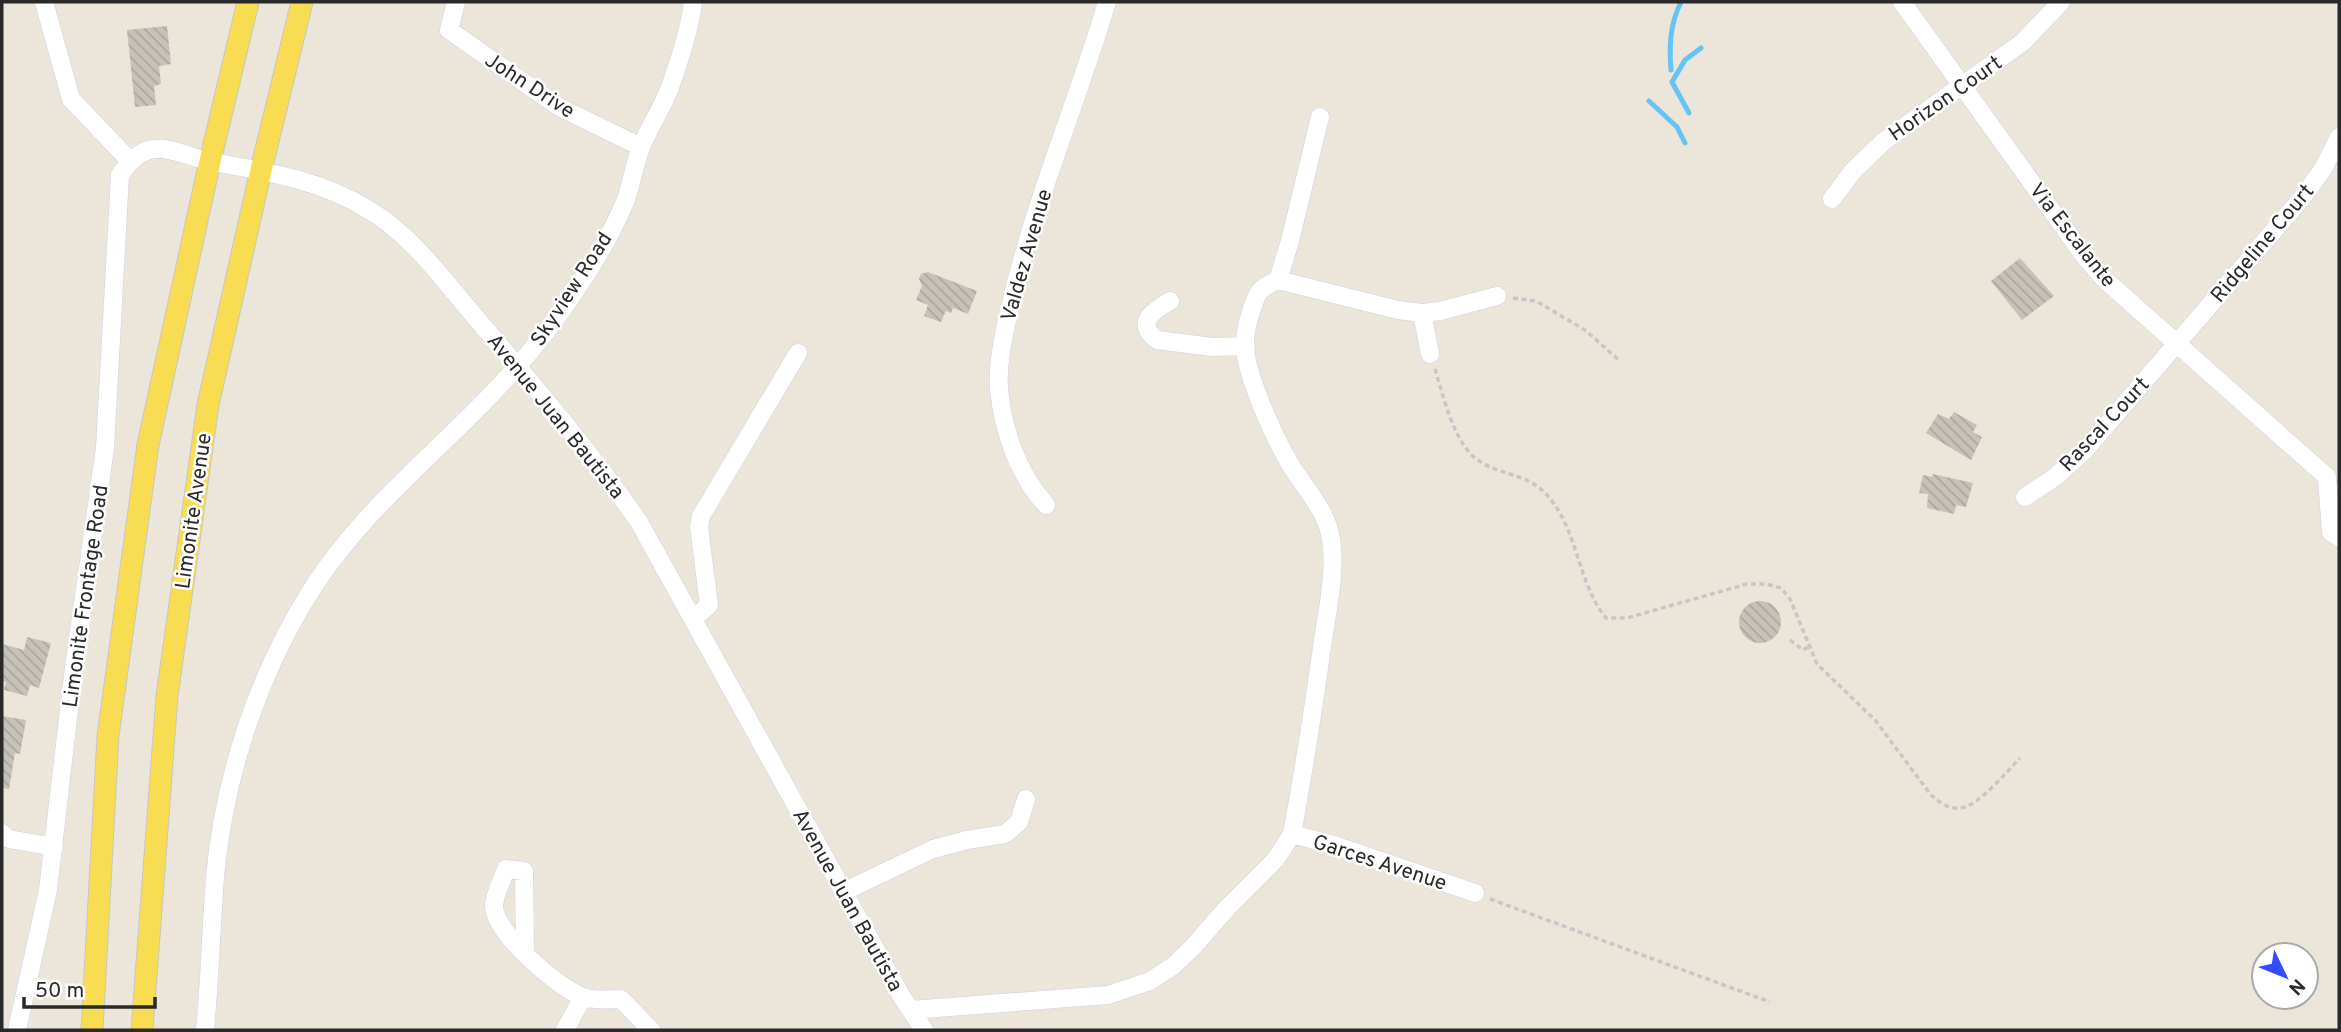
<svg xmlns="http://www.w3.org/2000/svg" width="2341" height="1032" font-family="Overpass,sans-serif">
<defs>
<pattern id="building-back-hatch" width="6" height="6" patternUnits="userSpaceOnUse" patternTransform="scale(1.75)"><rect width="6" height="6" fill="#c7c2b9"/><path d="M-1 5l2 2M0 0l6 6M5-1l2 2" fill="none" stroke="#aba79f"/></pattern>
</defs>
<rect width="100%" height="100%" fill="#ece5d9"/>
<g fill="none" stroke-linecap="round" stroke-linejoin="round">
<path stroke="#66c4f5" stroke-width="5" d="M1671,70C1669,46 1670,24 1681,2
M1649,101L1677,127L1685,143
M1689,113L1672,82L1685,60L1701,48"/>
</g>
<path fill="url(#building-back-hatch)" d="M167,26L171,64L159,66L161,84L154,86L156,105L135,107L127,30Z
M2020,258L2054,296L2022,320L1991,281Z
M928,272L977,291L968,314L953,308L951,313L946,311L941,322L924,316L928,305L916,300L922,286L919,279L921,274Z
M1954,412L1977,425L1973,432L1982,437L1971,460L1926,433L1938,414L1949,419Z
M1933,474L1973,483L1966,507L1956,505L1954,514L1927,508L1928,494L1919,493L1923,475L1932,477Z
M1739 622a21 21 0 1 1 42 0a21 21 0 1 1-42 0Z
M27,637L51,643L39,688L30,685L27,696L4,690L6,682L2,681V644L24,650Z
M2,716L26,720L20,754L15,753L9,789L2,788Z"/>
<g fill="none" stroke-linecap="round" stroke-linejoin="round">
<g stroke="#ced1e3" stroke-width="19">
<path id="minor" d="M44,2L71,99L130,161
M456,2L449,30L559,107L641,147
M1902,2L2085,257L2103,278L2327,477L2331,532L2339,537
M1832,199L1853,171L1884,141L2023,42L2061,2
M1278,280L1290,241L1320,117
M1170,301C1154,310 1134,323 1157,340L1212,347L1246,346
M1422,313L1440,311L1497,296
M2025,497L2055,477L2085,450L2302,198L2323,169L2339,137
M1046,505C1018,474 1003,431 999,389C997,358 1006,325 1013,295C1037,195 1078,100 1107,2
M693,619L709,605L699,527L701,516L798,353
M2,833L9,839L54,847
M1292,834C1304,769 1314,705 1323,640C1328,608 1337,565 1330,534C1325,510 1306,489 1293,469C1276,442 1252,388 1246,356C1244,343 1246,327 1250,315C1257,293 1257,289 1278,280L1398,310L1422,313L1430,354
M843,892L933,849L967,840L1005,834L1019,822L1026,799
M525,952L524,871L506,869C502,880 495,894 494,905C493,932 559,989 583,997C593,1001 609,999 621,999L651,1030
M911,1010L1108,995L1150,981L1173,966L1192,948L1227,908L1275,860L1292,834L1337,846L1475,893
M17,1030L48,890L74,667L105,448L120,175C149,131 173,154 213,162C268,172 321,180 369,210C413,236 444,281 477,319C533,385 590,451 639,522L902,997L924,1030
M205,1030C210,979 211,928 215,877C224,777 258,674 312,589C368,502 448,445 515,369C554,326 603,255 625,202C632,184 634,163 642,145C650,125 663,107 670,87C679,62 690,28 693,2
M565,1030L583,997"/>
</g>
<g stroke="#c7c7c7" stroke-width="23">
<path id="major" d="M92,1030L108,736L148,445L210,161L248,2
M142,1030L167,696L208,405L261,170L302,2"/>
</g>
<path stroke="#c7c7c7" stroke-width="3.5" stroke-dasharray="5 3.5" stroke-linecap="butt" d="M1513,298L1536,301L1585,330L1620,361
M1435,369C1443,395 1453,439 1474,457C1499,478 1529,470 1552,501C1578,535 1579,585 1606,618H1627L1747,584H1766L1781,588L1790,599L1817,664L1875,720L1931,795C1939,802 1949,810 1961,808C1980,805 2006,772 2020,758
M1790,640L1803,650L1808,647
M1490,899L1770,1002"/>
<use href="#minor" stroke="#fff" stroke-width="18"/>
<use href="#major" stroke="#f8dd52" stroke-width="21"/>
</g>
<g text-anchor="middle" stroke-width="5" stroke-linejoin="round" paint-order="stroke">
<g font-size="21" fill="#292929" stroke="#fff">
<text transform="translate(530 85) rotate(33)" y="7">John Drive</text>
<text transform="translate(1945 98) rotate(-35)" y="7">Horizon Court</text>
<text transform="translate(2073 235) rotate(52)" y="7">Via Escalante</text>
<text transform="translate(2262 243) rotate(-50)" y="7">Ridgeline Court</text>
<text transform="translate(1026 255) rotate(-74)" y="7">Valdez Avenue</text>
<text transform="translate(571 289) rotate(-57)" y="7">Skyview Road</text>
<text transform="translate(556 416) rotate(51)" y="7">Avenue Juan Bautista</text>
<text transform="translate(2104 424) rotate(-47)" y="7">Rascal Court</text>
<text transform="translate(193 511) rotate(-82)" y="7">Limonite Avenue</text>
<text transform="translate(85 596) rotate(-82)" y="7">Limonite Frontage Road</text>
<text transform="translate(1380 862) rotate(18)" y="7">Garces Avenue</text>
<text transform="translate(848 900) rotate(61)" y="7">Avenue Juan Bautista</text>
</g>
</g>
<rect width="2341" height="1032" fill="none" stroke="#292929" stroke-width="7"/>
<g transform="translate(2285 976) rotate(133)"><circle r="33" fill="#ffffff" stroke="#a9a9a9" stroke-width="2"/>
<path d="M0-5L12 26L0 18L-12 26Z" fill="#334aff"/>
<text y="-10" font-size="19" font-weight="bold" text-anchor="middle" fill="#292929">N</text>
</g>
<path d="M24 997v10h131v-10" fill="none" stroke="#292929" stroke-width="3.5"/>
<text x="35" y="997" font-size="21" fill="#292929" stroke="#ffffff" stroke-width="5" paint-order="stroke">50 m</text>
</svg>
